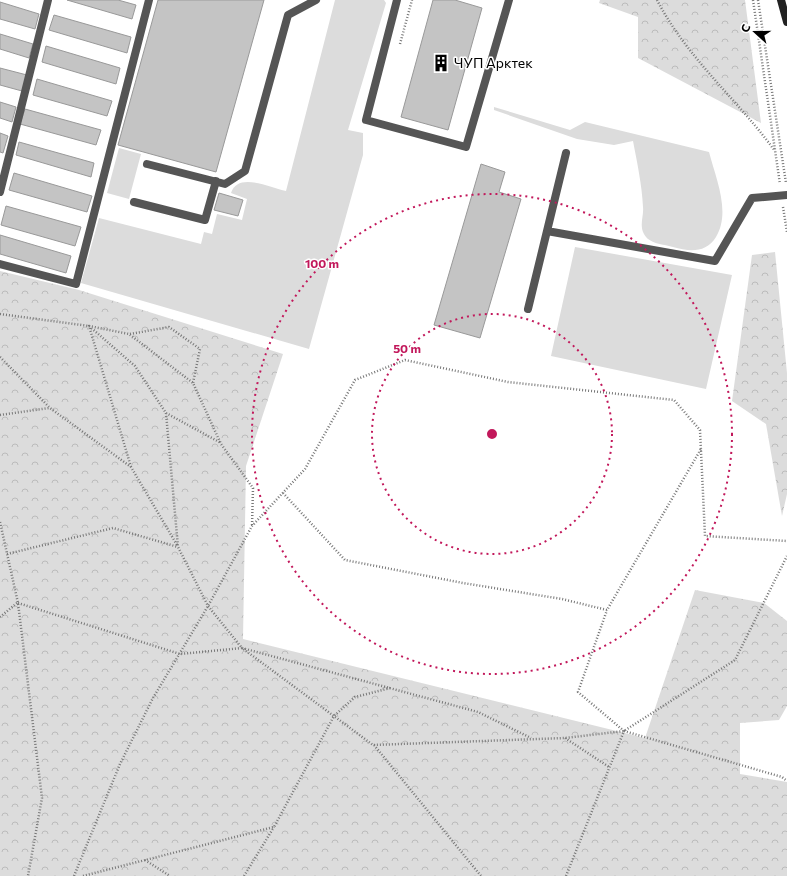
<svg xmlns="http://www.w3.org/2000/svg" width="787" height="876" font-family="Commissioner,sans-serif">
<defs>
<pattern id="forest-crowns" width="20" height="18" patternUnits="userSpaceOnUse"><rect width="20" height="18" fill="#dcdcdc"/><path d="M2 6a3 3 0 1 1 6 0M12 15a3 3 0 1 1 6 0" fill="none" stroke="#bbb"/></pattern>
</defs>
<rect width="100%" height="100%" fill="#fff"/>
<path fill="#dcdcdc" d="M335,0H384L386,3L348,130L363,133V155L309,349L81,283L99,218L201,244L204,232L212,234L217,214L242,220L247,199L231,193C238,171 270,188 286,191Z
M494,107L570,130L585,122L709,152C716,179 731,212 716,237C706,253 690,252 673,247C663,244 649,244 644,234C639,225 644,216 643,207C642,185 637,162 633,141L614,145L577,139L494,110Z
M119,148L141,154L129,199L107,193Z
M575,247L732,275L706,389L551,356Z"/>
<path fill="url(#forest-crowns)" d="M600,0H745L761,123L638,58V17L599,3Z
M775,252L787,373V494L782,516L766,424L732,401L752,255Z
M0,271L79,290L283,354L246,466L243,639L645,738L695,590L764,603L787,621V706L779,720L740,723V774L787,782V876H0Z"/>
<path fill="#c4c4c4" stroke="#999" d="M67,0H118L136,5L132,19Z
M158,0H264L216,172L118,145Z
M433,0H455L482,8L448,130L401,117Z
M0,2L39,14L35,29L0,19Z
M54,15L131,37L127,53L49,30Z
M0,34L33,44L29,58L0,49Z
M46,46L120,68L116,84L42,62Z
M0,68L27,75L22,91L0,85Z
M37,79L112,101L107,116L33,95Z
M0,102L16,107L12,122L0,118Z
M25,109L101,130L96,145L20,124Z
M0,133L8,136L3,153L0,152Z
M19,142L94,163L91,177L16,155Z
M481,164L505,172L499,192L521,199L480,338L434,325Z
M14,173L92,196L87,212L9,190Z
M219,193L243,200L238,216L214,210Z
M6,206L81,227L75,246L1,225Z
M0,235L71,256L66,273L0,254Z"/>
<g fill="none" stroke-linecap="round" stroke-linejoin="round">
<path stroke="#777" stroke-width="2.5" stroke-dasharray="1 2" stroke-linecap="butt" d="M657,0C687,58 737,99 775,151
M753,0L780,184
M758,0L786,183
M400,44L412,0
M783,207L787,232
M0,314L89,326L135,366L166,413L178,547L208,606L242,648L478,712L531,738
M130,334L169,327L200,349L193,383
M0,357L50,408L131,467L177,545
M166,413L221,443
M0,415L49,408
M131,467L89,326L129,334L193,383L221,444L253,488L252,526
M283,493L345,560L463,583L562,599L607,610L701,449
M0,522L18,603L42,798L28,876
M7,554L113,528L178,547
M18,603L180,654L242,648L373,745L565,738L624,731L735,660L787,556
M0,617L17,603
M624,731L782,777L787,781
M565,738L609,767
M374,745L481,876
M145,860L170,876
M74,876L120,764L153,698L208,606L252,526L305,469L355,380L405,360L508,382L674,400L700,430L705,536L787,541
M83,876L274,827L334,716L355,697L390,688
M244,876L274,827
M566,876L624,731L578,692L607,610"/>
<path stroke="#555" stroke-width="8" d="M397,0L366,120L466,147L509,0
M147,164L225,184L245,171L288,15L316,0
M0,192L48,0
M134,202L205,220L216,181
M547,231L566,153
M0,264L76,284L149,0
M528,309L547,231L715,261L752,198L787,195"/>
<path stroke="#222" stroke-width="8" d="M781,0L787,22"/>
</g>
<g fill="none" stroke="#c2185b" stroke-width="2" stroke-dasharray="2 4">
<circle cx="492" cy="434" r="120"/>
<circle cx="492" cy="434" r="240"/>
</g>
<defs>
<g id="building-bare" transform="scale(1.38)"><path d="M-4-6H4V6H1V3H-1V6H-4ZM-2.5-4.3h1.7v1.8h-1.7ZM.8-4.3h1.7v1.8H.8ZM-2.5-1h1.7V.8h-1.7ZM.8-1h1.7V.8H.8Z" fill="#000" stroke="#fff" stroke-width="2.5" paint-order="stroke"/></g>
</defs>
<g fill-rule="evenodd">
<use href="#building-bare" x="441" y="63"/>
</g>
<g text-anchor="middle" stroke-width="3" stroke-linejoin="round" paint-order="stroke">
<g font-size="14" fill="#000" stroke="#fff" text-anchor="start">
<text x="454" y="68">ЧУП Арктек</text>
</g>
</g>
<circle cx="492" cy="434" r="6" fill="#c2185b" stroke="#fff" stroke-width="2"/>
<g font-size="12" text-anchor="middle" font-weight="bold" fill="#c2185b" stroke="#fff" stroke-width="3" stroke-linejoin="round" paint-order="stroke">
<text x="322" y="268">100 m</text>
<text x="407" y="353">50 m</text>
</g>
<g transform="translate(755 32) rotate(291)" stroke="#ffffff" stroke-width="3" paint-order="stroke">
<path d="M0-3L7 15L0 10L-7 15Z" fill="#000000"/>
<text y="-6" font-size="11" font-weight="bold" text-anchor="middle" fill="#000000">С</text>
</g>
</svg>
